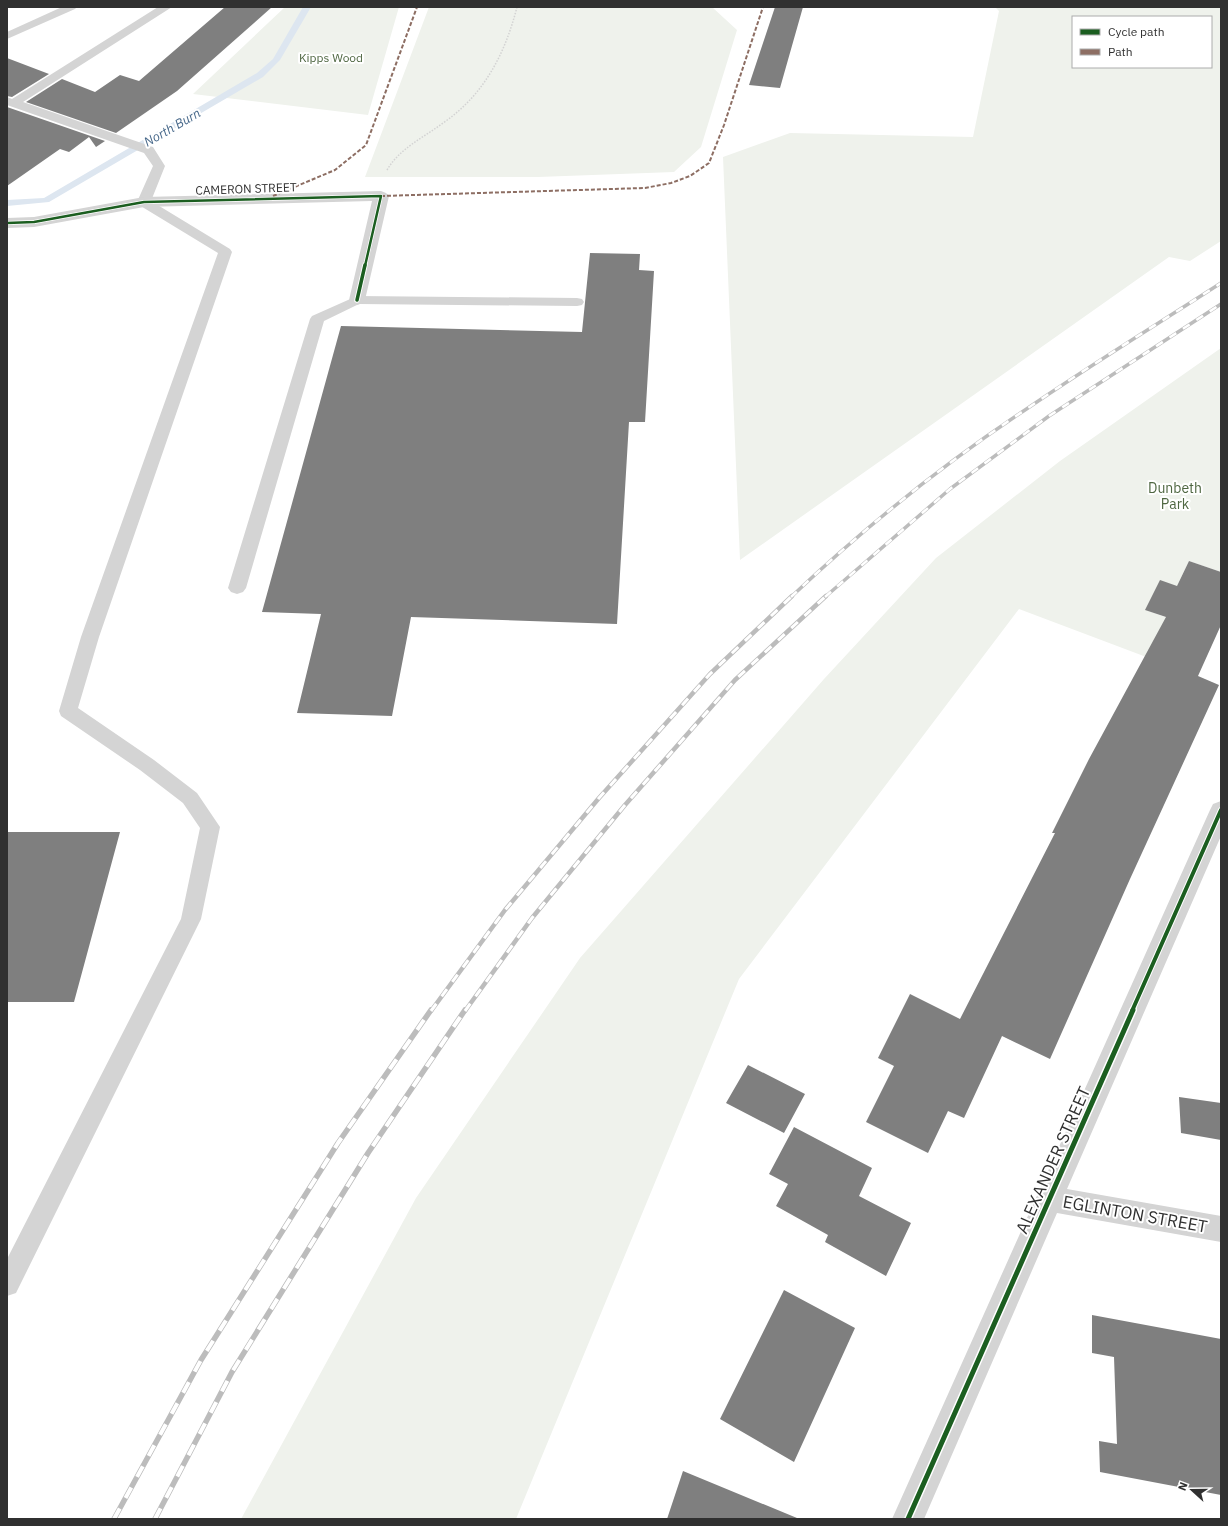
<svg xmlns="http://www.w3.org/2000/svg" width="1228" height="1526" font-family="'IBM Plex Sans',sans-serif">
<rect width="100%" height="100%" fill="#fff"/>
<path fill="#eff2ec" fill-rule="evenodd" d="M285,7H399L368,115L193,94Z
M429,7H712L737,30L701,147L674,172L538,177H365Z
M995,7H1221V241L1190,261L1169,257L740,560L723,157L790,133L973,137L999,11ZM1073,17H1211V67H1073Z
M1221,348V572L1189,561L1177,586L1146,610L1216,636L1194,675L1019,609L739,979L516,1519H241L416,1198L580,958L824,679L936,558L1060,461Z"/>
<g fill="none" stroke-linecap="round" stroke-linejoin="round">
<path fill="#dde6f0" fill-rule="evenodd" d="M303,7H311L280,60L263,77L49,202L7,206V200L44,198L257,73L273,59Z"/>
</g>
<path fill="#7f7f7f" d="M225,7H272L177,91L116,133L26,102L62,79L95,92L120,75L139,81Z
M775,7H803L780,88L749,85Z
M7,58L49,74L12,97L7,96Z
M7,107L105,141L96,147L89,137L69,152L60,149L7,186Z
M590,253L640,254L639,270L654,271L645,422H629L617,624L411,617L392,716L297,713L321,614L262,612L341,326L582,332Z
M1189,561L1221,572V625L1198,676L1219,685L1130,879L1050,1059L1002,1036L964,1118L948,1111L928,1153L866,1122L894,1066L878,1058L910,994L960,1019L1055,833H1052L1089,759L1166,617L1145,610L1160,580L1177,586Z
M7,832H120L74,1002H7Z
M748,1065L805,1094L784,1133L726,1103Z
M1179,1097L1221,1103V1140L1181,1133Z
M794,1127L872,1168L859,1196L911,1223L886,1276L825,1242L828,1235L776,1206L788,1184L769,1174Z
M784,1290L855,1328L794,1462L720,1419Z
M1092,1315L1221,1339V1495L1100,1472L1099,1441L1117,1444L1114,1357L1092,1353Z
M683,1471L797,1518L796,1519H667Z"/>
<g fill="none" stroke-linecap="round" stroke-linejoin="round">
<path stroke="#d3d3d3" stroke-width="1.5" stroke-dasharray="1.5 1.5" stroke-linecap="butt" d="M387,170C400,148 423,138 443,123C484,95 505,54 517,7"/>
<path fill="#d4d4d4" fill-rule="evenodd" d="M62,7H77L75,9L7,39V32Z
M158,7H172L23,102L153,147L165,166L151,201L230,249L232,252L99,637L78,708L154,760L197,793L220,827L201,919L16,1293L7,1296V1259L181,919L200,828L183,803L140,770L61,716L59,711L81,637L218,253L139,205L137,202L153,166L144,153L7,105V97L12,99Z
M357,296L577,298L582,299L584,302L582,305L577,306L359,304L324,321L246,588L243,592L237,594L231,592L228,588L310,319L312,316Z"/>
<path fill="#d4d4d4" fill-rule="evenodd" d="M381,191L386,193L389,196L365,300L363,303L357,305L351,303L349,300L372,201L144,207L34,227L7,228V218L34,217L144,197Z
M1221,801V836L1067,1189L1221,1216V1242L1057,1213L924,1519H892L1210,810L1213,804Z"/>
<g stroke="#bcbcbc" stroke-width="3.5">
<path id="rail-far2" d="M791,597C863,529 942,465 1025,410C1089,366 1156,325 1221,283
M825,597L950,489L1049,416L1221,304"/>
</g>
<g stroke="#bcbcbc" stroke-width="4.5">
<path id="rail-far1" d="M431,1011L505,910L599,798L710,674L792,596
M465,1011L532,918L625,805L735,680L826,596"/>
</g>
<g stroke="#bcbcbc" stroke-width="5.5">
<path id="rail" d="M114,1519L201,1360L338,1143L431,1010
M155,1519L232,1372L368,1153L465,1010"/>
</g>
<use href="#rail-far2" stroke="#fff" stroke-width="2.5" stroke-dasharray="8" stroke-linecap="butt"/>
<use href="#rail-far1" stroke="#fff" stroke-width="3" stroke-dasharray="9" stroke-linecap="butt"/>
<use href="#rail" stroke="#fff" stroke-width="4" stroke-dasharray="12" stroke-linecap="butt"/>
<path stroke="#8d6e63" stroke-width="2" stroke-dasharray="4 2" stroke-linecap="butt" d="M273,196L335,170L366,145L417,7
M381,196L645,188L671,183L690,176L709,163L724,125L763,7"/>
<g stroke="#fff" stroke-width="4">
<path id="cycleway-far3" d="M7,223L34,222L144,202L381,196L365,266"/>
</g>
<g stroke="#fff" stroke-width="5.5">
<path id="cycleway-far2" d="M357,300L365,265"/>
</g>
<g stroke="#fff" stroke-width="6">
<path id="cycleway-far1" d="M1132,1011L1221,810"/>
</g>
<g stroke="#fff" stroke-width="8">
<path id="cycleway" d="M908,1519L1133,1010"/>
</g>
<use href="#cycleway-far3" stroke="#1b5e20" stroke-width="2.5"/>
<use href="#cycleway-far2" stroke="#1b5e20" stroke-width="3.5"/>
<use href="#cycleway-far1" stroke="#1b5e20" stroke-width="4"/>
<use href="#cycleway" stroke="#1b5e20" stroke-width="5"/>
</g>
<g text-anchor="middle" stroke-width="4" stroke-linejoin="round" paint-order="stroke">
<g font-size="12" fill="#4f6742" stroke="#fff">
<text x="331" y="62">Kipps Wood</text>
</g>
<g font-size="12" fill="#303030" stroke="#fff">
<text transform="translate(246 189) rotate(-2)" y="4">CAMERON STREET</text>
</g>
<g font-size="13" font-style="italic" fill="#47688a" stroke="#fff">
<text transform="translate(172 127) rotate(-30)" y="5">North Burn</text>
</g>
<g font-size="14" fill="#4f6742" stroke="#fff">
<text x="1175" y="493">Dunbeth<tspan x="1175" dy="16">Park</tspan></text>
</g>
<g font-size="17" fill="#303030" stroke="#fff">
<text transform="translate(1053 1160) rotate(-66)" y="6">ALEXANDER STREET</text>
<text transform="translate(1135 1214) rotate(10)" y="6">EGLINTON STREET</text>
</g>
</g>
<rect width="1228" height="1526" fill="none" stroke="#303030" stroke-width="16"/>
<rect x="1072" y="16" width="140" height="52" fill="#ffffff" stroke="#acacac"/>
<rect x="1080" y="29" width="20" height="6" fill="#1b5e20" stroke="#acacac"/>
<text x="1108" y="36" font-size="12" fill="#303030">Cycle path</text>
<rect x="1080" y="49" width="20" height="6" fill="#8d6e63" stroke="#acacac"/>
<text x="1108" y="56" font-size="12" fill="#303030">Path</text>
<g transform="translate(1192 1490) rotate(291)" stroke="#ffffff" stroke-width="3" paint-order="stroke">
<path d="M0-3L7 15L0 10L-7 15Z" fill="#303030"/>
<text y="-6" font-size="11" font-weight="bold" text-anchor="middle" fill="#303030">N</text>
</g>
</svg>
